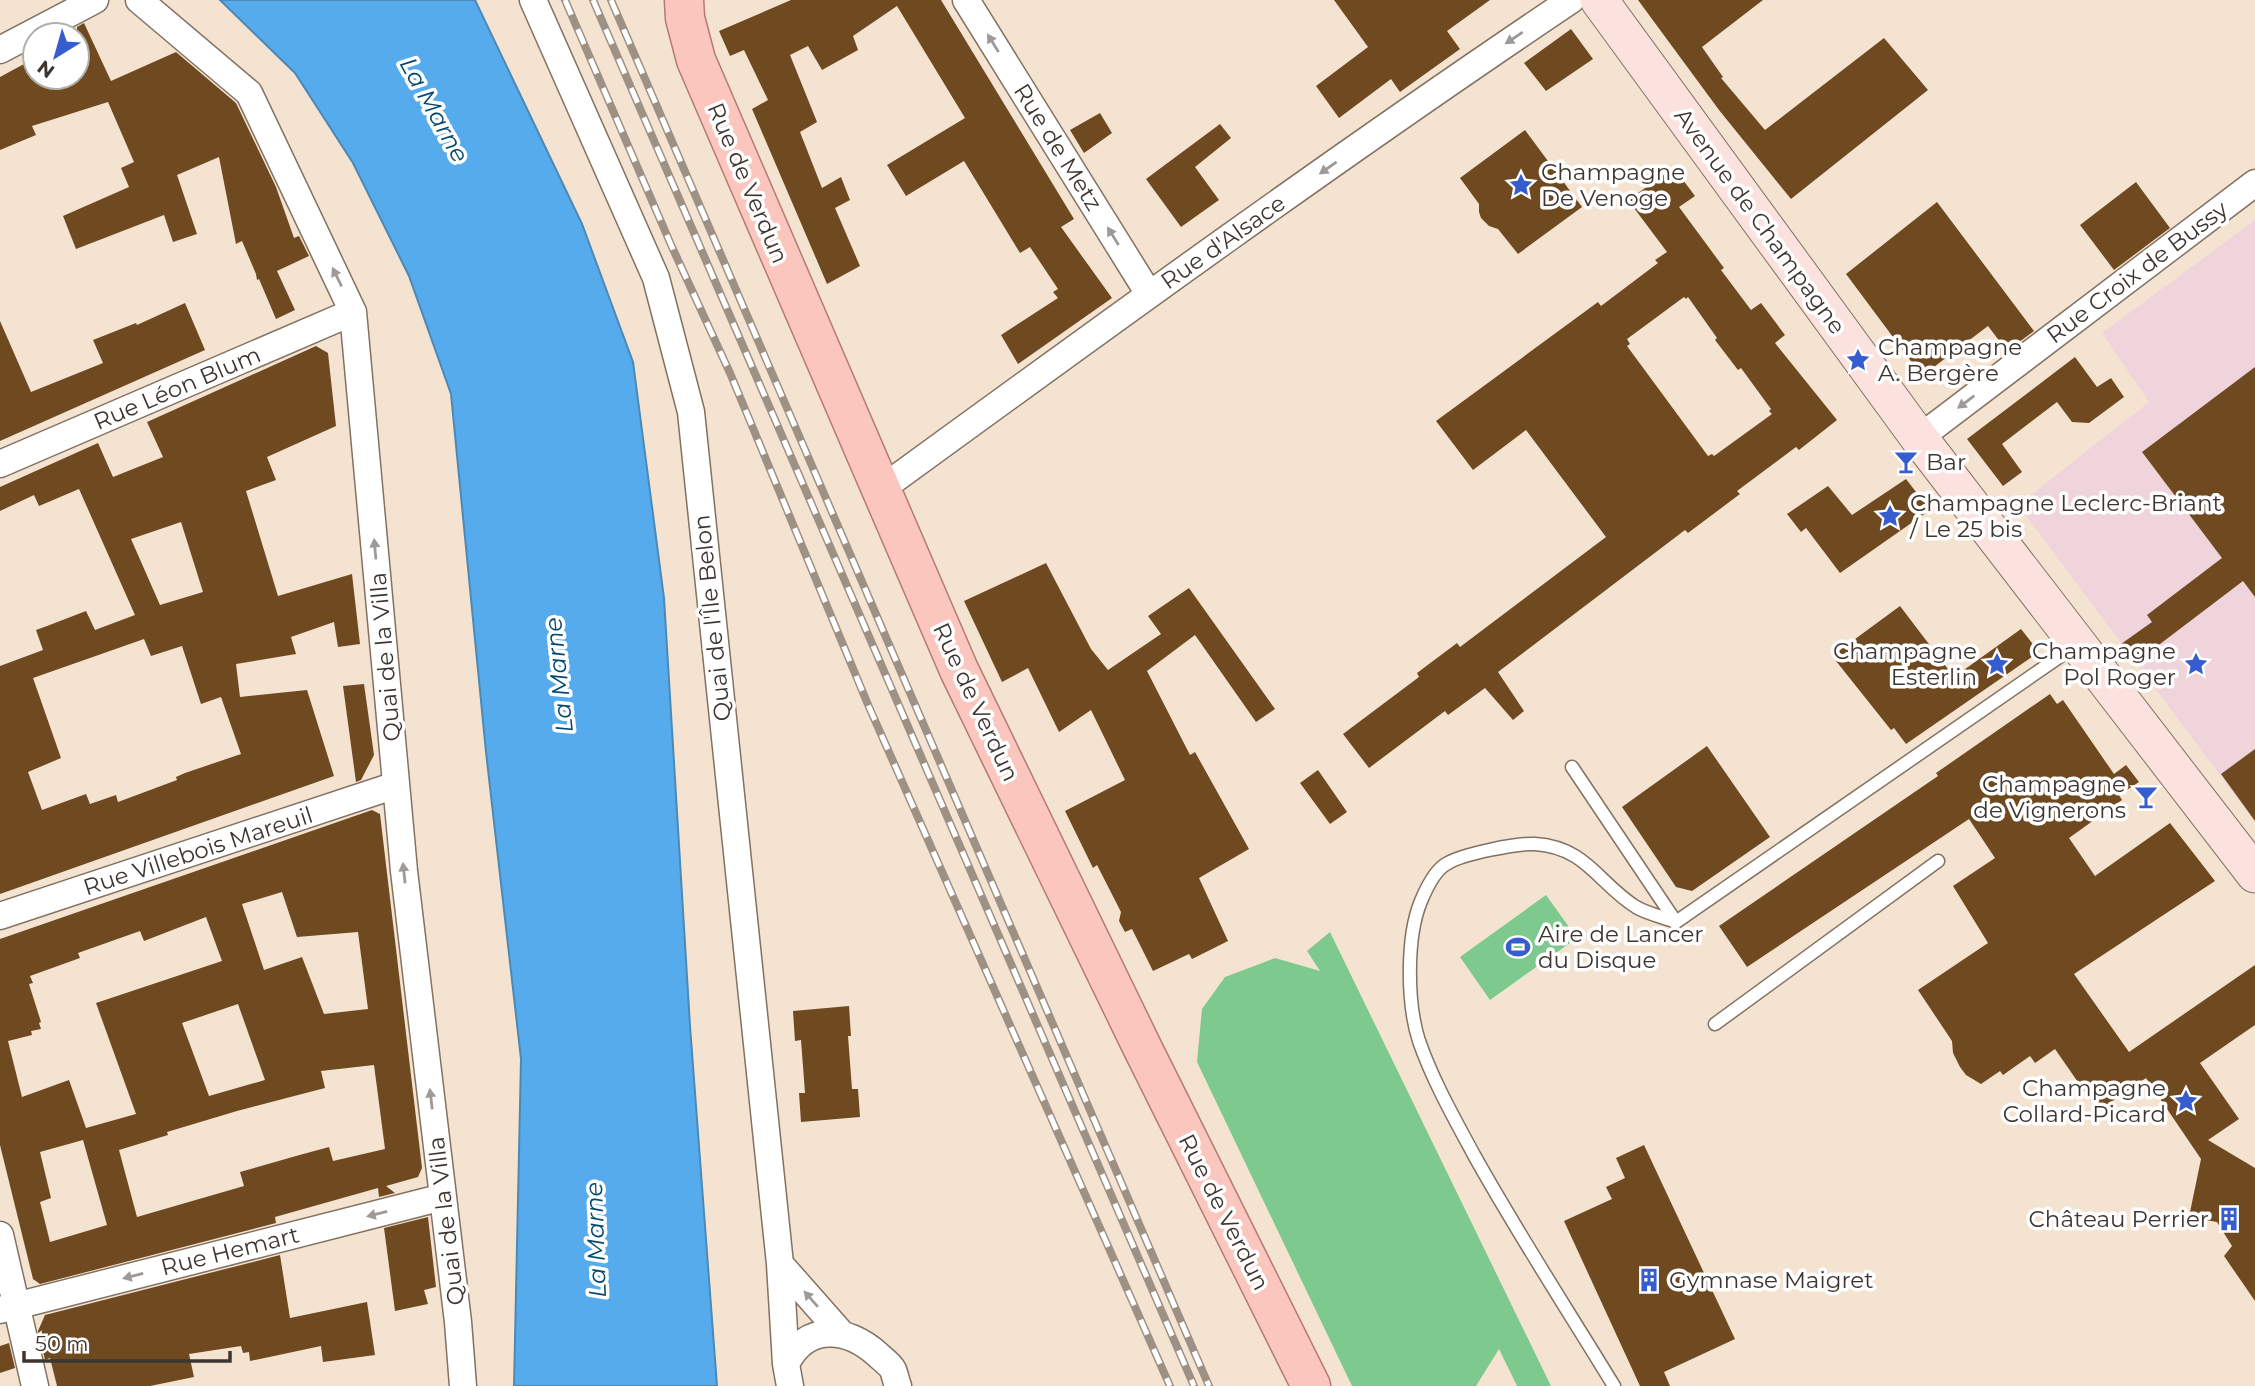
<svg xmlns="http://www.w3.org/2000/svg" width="2255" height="1386" font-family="Montserrat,sans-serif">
<rect width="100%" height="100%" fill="#f5e3d2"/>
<path fill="#efd5db" d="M2255,220V822L2018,505L2149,402L2102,333Z"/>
<path fill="#7dc98e" d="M1546,895L1577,938L1490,1000L1460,957Z
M1330,932L1551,1386H1517L1499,1349L1476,1386H1352L1197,1062L1202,1009L1225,977L1275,958L1320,971L1307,951Z"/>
<path fill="#56abed" stroke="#4e88b4" stroke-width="2" d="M220,0H475L582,224L633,362L664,598L690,1026L717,1386H514L521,1059L486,752L451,394L409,276L353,163L295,73Z"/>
<path fill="#6f491f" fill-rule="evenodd" d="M791,0H941L1074,219L1061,227L1112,298L1018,364L1001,335L1058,298L1053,292L1058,289L1030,247L1020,253L964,161L906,196L887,165L965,118L897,6L853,36L858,50L822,70L808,46L790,55L817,122L800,132L822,188L841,177L850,200L835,208L860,266L827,284L752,109L768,100L744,50L730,56L719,31Z
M1334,0H1490L1447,31L1460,49L1400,92L1391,79L1339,118L1316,86L1368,47Z
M1638,0H1763L1702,47L1723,77L1721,78L1765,130L1884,38L1928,90L1791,199L1719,110Z
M84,23L111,81L176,52L236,103L276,187L294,238L299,236L309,256L277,271L295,310L276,319L259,279L257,280L256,274L242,241L236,244L219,157L177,175L197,234L173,242L164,215L76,249L63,216L129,187L121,168L134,162L108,102L32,126L36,135L0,150V77L35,58V77H77V27Z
M1571,29L1593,59L1546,91L1524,63Z
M1100,113L1112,133L1084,153L1070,130Z
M1220,124L1231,138L1195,167L1219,200L1181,227L1146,179Z
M1525,130L1582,207L1518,254L1498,229L1489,226L1481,218L1479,212V204L1460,178Z
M1674,168L1695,196L1679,207L1724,268L1721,270L1751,310L1761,303L1785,335L1775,343L1837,420L1799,450L1796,447L1737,491L1740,494L1688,533L1685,530L1498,672L1524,711L1513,720L1485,688L1448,715L1445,711L1369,768L1343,734L1419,677L1417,673L1457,643L1460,647L1606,537L1526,430L1473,470L1436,421L1598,302L1601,306L1658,263L1655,260L1667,252L1628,200ZM1684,297L1686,299L1688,297L1717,338L1715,340L1738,370L1741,368L1771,409L1769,411L1772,414L1714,456L1712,454L1708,456L1627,346L1630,344L1627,339Z
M2136,182L2170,228L2114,270L2080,225Z
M1937,202L2034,331L2007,351L1988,326L1922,376L1846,274Z
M185,303L205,350L0,441V321L31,392L103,363L93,340L136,323L137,325Z
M316,346L328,353L336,426L267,457L276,480L246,491L278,596L352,574L360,644L338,647L334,622L291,637L296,654L236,664L240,697L307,690L334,776L0,894V666L43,650L36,630L47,626L86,611L95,630L135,615L79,489L39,506L34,495L0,511V487L98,443L113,477L163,457L147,422ZM181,522L203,592L160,605L131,539ZM144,639L151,656L182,646L201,704L221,697L241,754L185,773L176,777L177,780L118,802L116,795L90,804L86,794L42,810L28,772L61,758L33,678Z
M2075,357L2097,387L2111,378L2124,397L2089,423L2072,422L2057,402L2002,444L2022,472L2003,486L1967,439Z
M2255,367V597L2243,581L2135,663L2121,644L2152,622L2147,615L2222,558L2142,452Z
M1906,479L1930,510L1840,573L1806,528L1801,532L1787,514L1828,486L1852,515Z
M1046,563L1091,649L1108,670L1161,634L1148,616L1189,588L1275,709L1256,722L1195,635L1147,671L1190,755L1195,752L1249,849L1199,878L1228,941L1192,959L1189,954L1153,971L1132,929L1125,932L1119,921L1121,912L1097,865L1093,868L1065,811L1125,780L1091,710L1059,732L1028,668L1002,682L964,601Z
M1900,606L1954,677L2021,629L2039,652L1906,744L1894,728L1891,730L1832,656Z
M364,684L374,755L361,780L356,782L343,686Z
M2050,694L2057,704L2063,700L2114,774L2126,765L2139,782L2119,795L2122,800L2069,838L2095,876L2170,823L2215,881L2074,974L2129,1052L2255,965V1025L2200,1063L2239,1119L2208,1140L2255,1168V1301L2224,1256L2232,1246L2217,1222L2189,1217L2201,1159L2146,1078L2098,1111L2055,1049L2035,1063L2030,1056L2003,1075L2000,1071L1981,1084L1966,1075L1960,1067L1953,1053L1952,1041L1918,990L1988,943L1953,886L1995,858L1969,819L1747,967L1719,926L1938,776L1936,773Z
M1707,746L1770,837L1692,891L1676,887L1622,807Z
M2255,749V821L2221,774Z
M1318,770L1347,812L1330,824L1300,783Z
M372,810L380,814L422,1168L418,1177L386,1186L395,1193L379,1197L378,1188L275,1217L276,1223L40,1284L33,1279L0,1145V939ZM282,892L297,937L358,932L368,1009L324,1014L302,957L264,970L242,904ZM206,917L222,961L96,1003L136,1114L86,1128L69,1080L22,1097L8,1041L32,1035L31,1031L41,1029L39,1023L41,1022L29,984L33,983L30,976L80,958L78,953L140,931L144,941ZM238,1004L265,1080L209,1096L182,1023ZM374,1065L385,1149L333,1161L329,1147L296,1156L240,1172L244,1186L137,1217L119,1150L168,1135L167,1132L237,1111L325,1088L321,1071ZM83,1140L107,1225L50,1242L40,1202L51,1198L40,1152Z
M849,1006L851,1036H848L852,1089H858L860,1117L801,1122L799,1093H805L801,1040L795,1041L793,1011Z
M1644,1145L1735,1339L1664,1372L1670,1386H1640L1564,1221L1612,1199L1606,1187L1625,1178L1616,1158Z
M428,1217L436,1287L424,1290L428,1304L395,1311L384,1228Z
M280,1255L290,1318L367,1302L375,1355L323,1362L321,1346L250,1361L249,1352L243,1353L241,1346L189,1354L194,1377L150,1386H57L50,1358L45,1360L38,1331L45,1315Z
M9,1343L15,1368L0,1373V1346Z"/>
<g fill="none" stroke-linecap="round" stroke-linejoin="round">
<g stroke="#827262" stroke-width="15">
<path id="lane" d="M1572,767L1676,922L2075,646
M1715,1024L1938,861
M1614,1386C1567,1309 1518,1234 1474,1155C1454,1118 1433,1081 1419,1041C1407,1004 1406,937 1421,901C1426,889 1435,869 1448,863C1463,854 1517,843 1535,844C1586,847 1599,884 1636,907C1648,914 1663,917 1676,922"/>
</g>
<g stroke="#827262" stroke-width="29">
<path id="street" d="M139,0L249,93L353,312L404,871L458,1322L463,1386
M533,0L656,278L691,412L780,1264L786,1364L790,1386
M966,0L1149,294
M0,50L95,0
M1919,438L2255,183
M0,464L353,312
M880,490C1108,324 1337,157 1571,0
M0,916L396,785
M0,1235L35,1386
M780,1264L841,1333
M0,1310L443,1197
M786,1364C806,1323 847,1327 877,1354C882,1359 890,1364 893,1370C895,1375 896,1381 898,1386"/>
</g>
<g stroke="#827262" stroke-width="39">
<path id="secondary" d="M1599,0L1919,438L2255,874"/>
</g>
<g stroke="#b57b70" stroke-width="41">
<path id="primary" d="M684,0L685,18L696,60L959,670L1143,1049L1311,1386"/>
</g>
<use href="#lane" stroke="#fff" stroke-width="12"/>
<use href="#street" stroke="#fff" stroke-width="26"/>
<use href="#secondary" stroke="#fce2df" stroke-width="37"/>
<use href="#primary" stroke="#fac6be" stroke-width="38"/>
<g stroke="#9d9185" stroke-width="8">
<path id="rail" d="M565,0L672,247L730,373L869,707L1170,1386
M593,0L1194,1386
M611,0L1209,1386"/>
</g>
<use href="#rail" stroke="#fff" stroke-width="5" stroke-dasharray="16" stroke-linecap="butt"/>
</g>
<defs><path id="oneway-solid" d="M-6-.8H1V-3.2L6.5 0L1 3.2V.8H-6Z" transform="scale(1.75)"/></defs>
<g fill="#9e9a98">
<use href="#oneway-solid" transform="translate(1514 38) rotate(146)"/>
<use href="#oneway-solid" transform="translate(993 43) rotate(-122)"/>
<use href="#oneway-solid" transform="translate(1328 168) rotate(145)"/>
<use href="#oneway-solid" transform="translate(1113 236) rotate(-122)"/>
<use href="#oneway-solid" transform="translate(337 277) rotate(-116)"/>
<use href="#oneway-solid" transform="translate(1966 402) rotate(143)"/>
<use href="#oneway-solid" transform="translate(375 549) rotate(-95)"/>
<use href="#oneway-solid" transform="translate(404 873) rotate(-96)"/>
<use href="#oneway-solid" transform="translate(431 1099) rotate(-97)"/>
<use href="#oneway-solid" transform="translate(377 1214) rotate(166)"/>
<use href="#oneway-solid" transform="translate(133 1276) rotate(166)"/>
<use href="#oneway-solid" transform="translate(811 1299) rotate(-131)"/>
</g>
<defs>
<g id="sight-bare" transform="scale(1.89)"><path d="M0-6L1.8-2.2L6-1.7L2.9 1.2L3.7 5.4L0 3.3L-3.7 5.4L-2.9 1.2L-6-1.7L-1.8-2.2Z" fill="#365dce" stroke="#fff" stroke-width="2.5" paint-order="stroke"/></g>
<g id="bar-bare" transform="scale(1.89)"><path d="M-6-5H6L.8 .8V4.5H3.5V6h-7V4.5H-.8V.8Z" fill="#365dce" stroke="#fff" stroke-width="2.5" paint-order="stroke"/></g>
<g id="stadium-bare" transform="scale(1.89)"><path d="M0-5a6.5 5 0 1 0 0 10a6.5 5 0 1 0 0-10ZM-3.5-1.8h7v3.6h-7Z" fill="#365dce" stroke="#fff" stroke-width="2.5" paint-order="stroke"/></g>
<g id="building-bare" transform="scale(1.89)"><path d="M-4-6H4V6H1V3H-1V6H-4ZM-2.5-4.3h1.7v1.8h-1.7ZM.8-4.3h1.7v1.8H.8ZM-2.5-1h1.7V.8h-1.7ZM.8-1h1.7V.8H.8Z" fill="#365dce" stroke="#fff" stroke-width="2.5" paint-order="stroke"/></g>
</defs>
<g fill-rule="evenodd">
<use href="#sight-bare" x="1521" y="185"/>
<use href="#sight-bare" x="1858" y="360"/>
<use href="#bar-bare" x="1906" y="462"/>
<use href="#sight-bare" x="1890" y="516"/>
<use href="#sight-bare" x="1997" y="664"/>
<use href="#sight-bare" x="2196" y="664"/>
<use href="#bar-bare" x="2146" y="797"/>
<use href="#stadium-bare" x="1518" y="947"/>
<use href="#sight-bare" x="2186" y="1101"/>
<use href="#building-bare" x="2229" y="1219"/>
<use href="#building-bare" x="1649" y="1280"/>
</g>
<g text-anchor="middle" stroke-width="7" stroke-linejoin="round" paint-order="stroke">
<g font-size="23" fill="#3d3630" stroke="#fff">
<text transform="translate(1058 147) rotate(58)" y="8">Rue de Metz</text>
<text transform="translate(748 183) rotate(67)" y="8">Rue de Verdun</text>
<text transform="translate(1760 221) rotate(54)" y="8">Avenue de Champagne</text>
<text transform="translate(1223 242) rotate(-35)" y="8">Rue d'Alsace</text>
<text transform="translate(2137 272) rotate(-37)" y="8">Rue Croix de Bussy</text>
<text transform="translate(177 388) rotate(-23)" y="8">Rue Léon Blum</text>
<text transform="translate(712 618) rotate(-96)" y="8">Quai de l'Île Belon</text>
<text transform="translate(385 657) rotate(-95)" y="8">Quai de la Villa</text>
<text transform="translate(976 702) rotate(65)" y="8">Rue de Verdun</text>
<text transform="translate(198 851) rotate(-18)" y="8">Rue Villebois Mareuil</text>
<text transform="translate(1224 1212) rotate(63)" y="8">Rue de Verdun</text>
<text transform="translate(446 1221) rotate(-97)" y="8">Quai de la Villa</text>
<text transform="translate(230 1251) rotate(-14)" y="8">Rue Hemart</text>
</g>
<g font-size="23" fill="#3d3630" stroke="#fff" text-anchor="start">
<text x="1541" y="180">Champagne<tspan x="1541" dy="26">De Venoge</tspan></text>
<text x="1878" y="355">Champagne<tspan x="1878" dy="26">A. Bergère</tspan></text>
<text x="1926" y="470">Bar</text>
<text x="1910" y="511">Champagne Leclerc-Briant<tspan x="1910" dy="26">/ Le 25 bis</tspan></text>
<text x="1977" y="659" text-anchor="end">Champagne<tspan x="1977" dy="26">Esterlin</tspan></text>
<text x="2176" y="659" text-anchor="end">Champagne<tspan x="2176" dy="26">Pol Roger</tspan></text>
<text x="2126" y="792" text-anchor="end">Champagne<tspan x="2126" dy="26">de Vignerons</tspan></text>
<text x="1538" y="942">Aire de Lancer<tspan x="1538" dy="26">du Disque</tspan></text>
<text x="2166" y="1096" text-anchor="end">Champagne<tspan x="2166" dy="26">Collard-Picard</tspan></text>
<text x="2209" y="1227" text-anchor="end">Château Perrier</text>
<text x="1669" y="1288">Gymnase Maigret</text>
</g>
<g font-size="24" font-style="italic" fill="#034872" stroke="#fff">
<text transform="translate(434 110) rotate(61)" y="8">La Marne</text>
<text transform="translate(559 675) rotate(-96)" y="8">La Marne</text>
<text transform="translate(596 1240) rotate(-92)" y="8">La Marne</text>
</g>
</g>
<g transform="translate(56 56) rotate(217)"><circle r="33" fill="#ffffff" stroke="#b1afac" stroke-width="2"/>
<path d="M0-5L12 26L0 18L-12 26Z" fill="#365dce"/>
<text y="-10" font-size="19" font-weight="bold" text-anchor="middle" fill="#3d3630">N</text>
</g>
<path d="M24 1351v10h206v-10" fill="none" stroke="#3d3630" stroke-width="3.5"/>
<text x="35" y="1351" font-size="21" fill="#3d3630" stroke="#ffffff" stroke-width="5" paint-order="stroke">50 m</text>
</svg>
